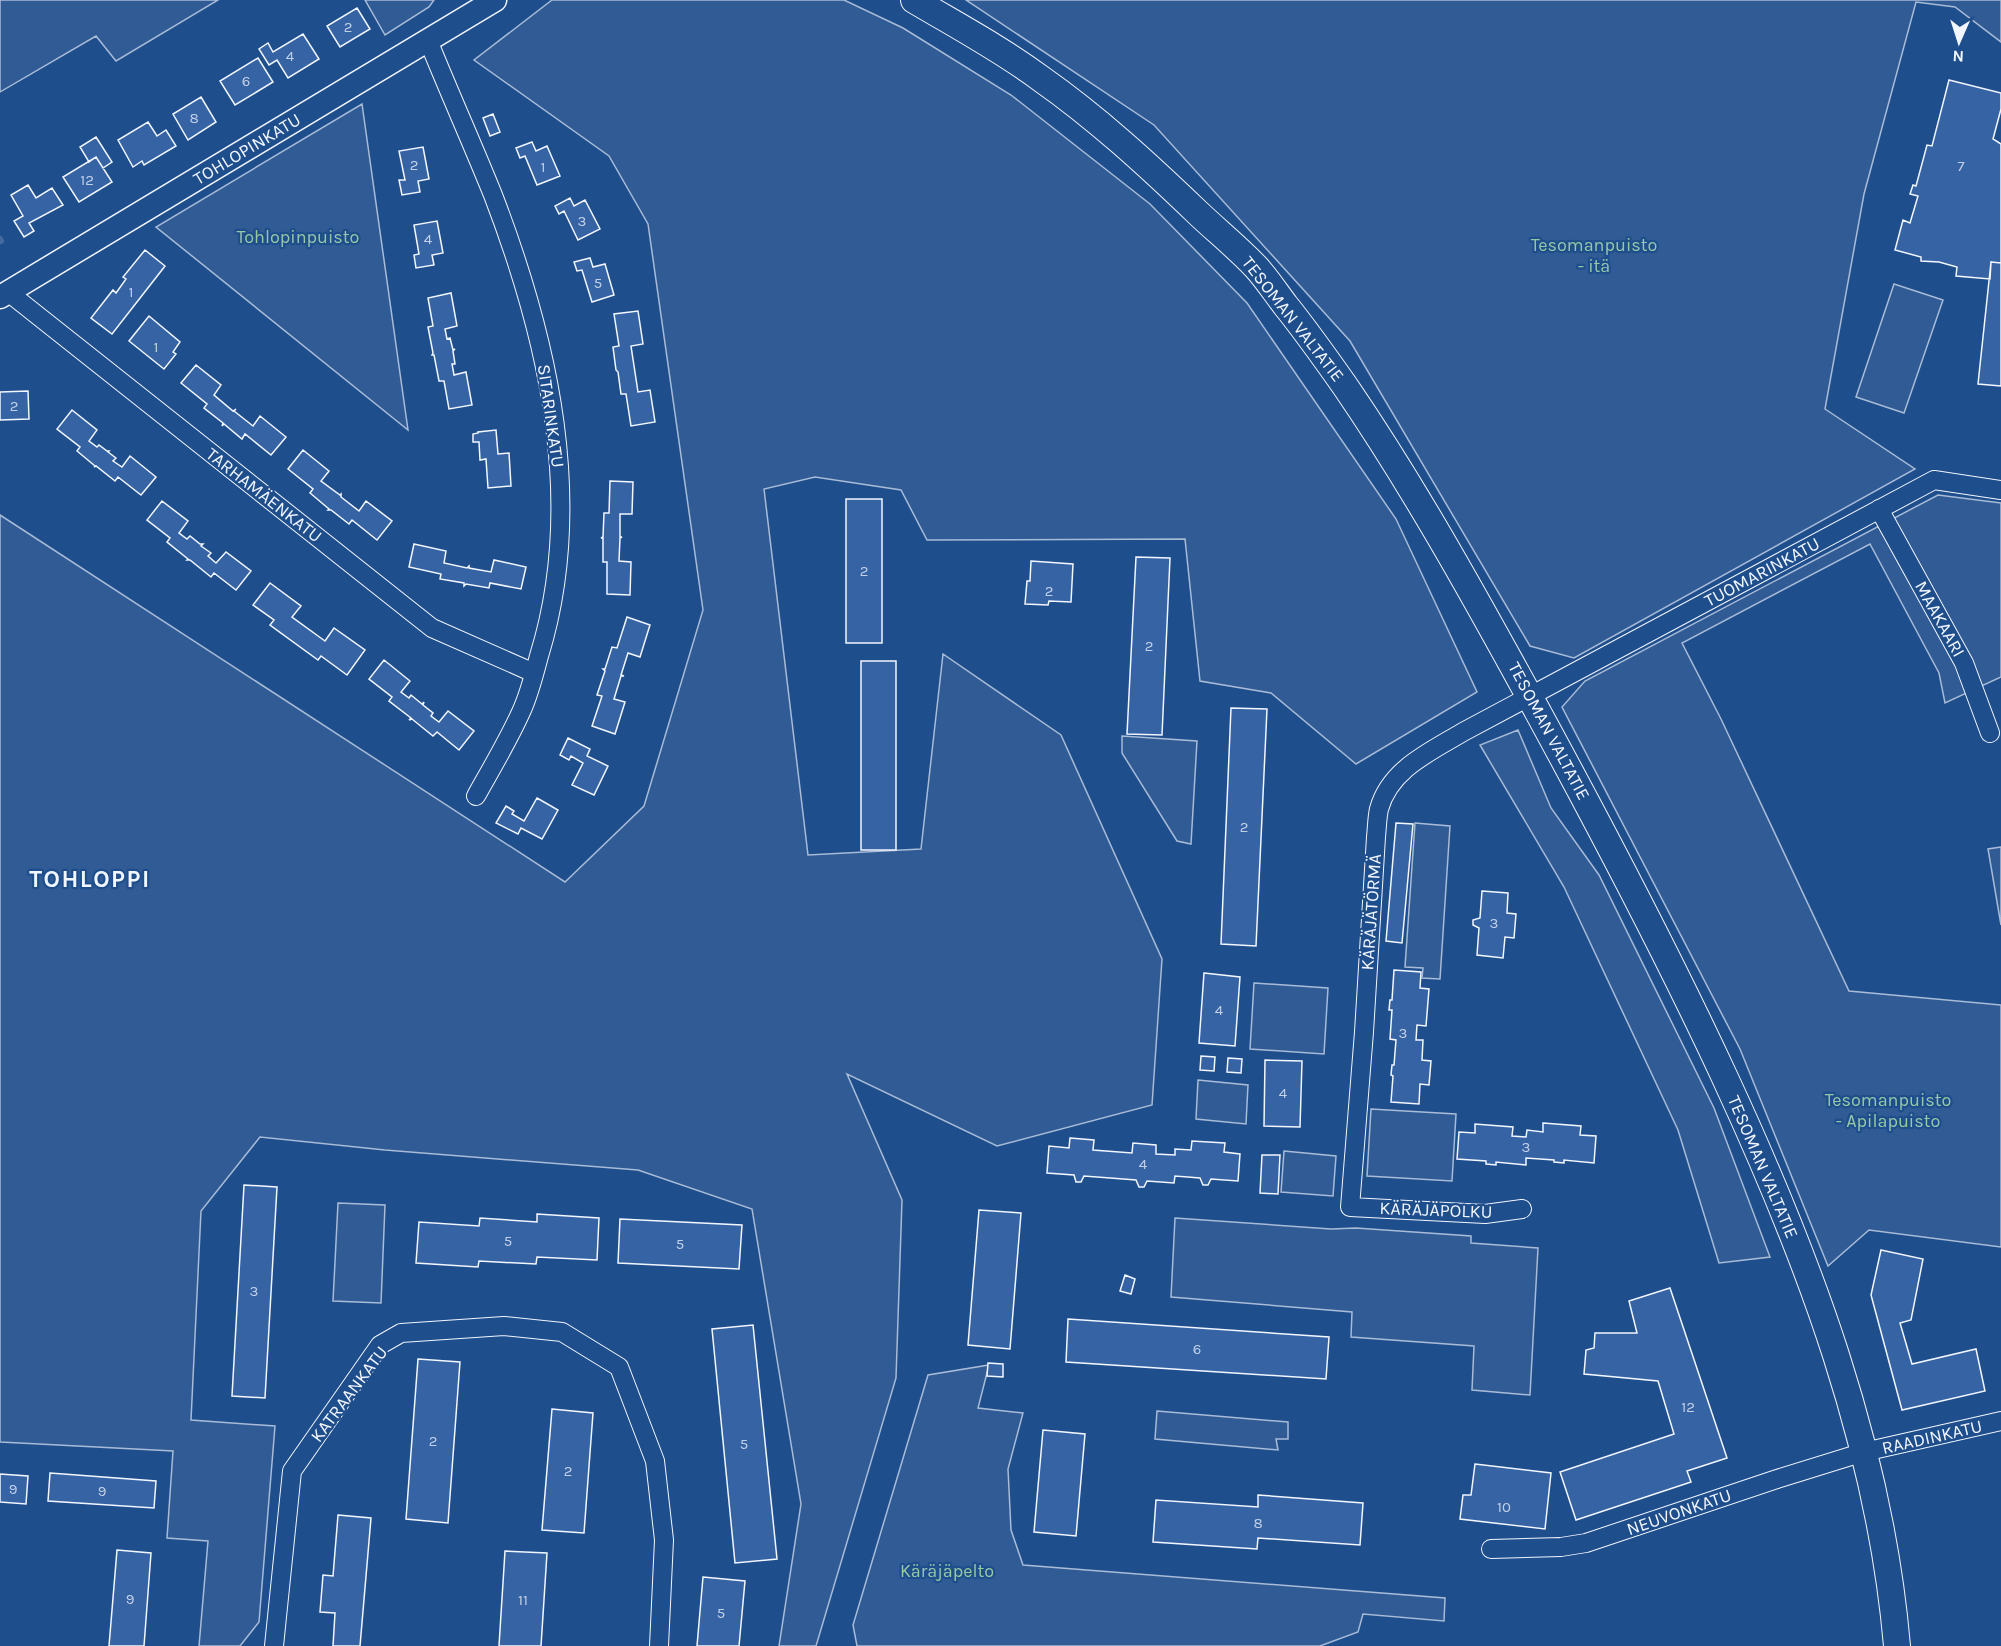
<svg xmlns="http://www.w3.org/2000/svg" width="2001" height="1646" font-family="Karla,sans-serif">
<rect width="100%" height="100%" fill="#1f4e8c"/>
<path fill="#305b95" stroke="#a8bbd7" stroke-width="1.5" d="M0,0H218L116,61L96,36L0,92Z
M365,0H434L429,7L385,35Z
M552,0H844L903,28L1011,95L1150,204L1247,303L1396,519L1477,692L1356,764L1271,693L1200,681L1185,539L927,540L901,490L815,477L764,489L808,855L921,849L943,654L1061,735L1162,959L1152,1105L997,1146L847,1074L902,1200L896,1378L816,1646H779L801,1504L752,1209L638,1170L385,1150L260,1137L201,1211L191,1420L275,1426L259,1622L240,1646H199L208,1541L167,1538L173,1451L0,1442V515L565,882L644,806L703,610L648,224L609,156L474,60Z
M966,0H2001V42L1955,7L1916,2L1864,194L1825,409L1915,469L1574,658L1530,646L1350,341L1154,125Z
M362,104L408,430L156,227Z
M1894,284L1943,300L1904,413L1856,397Z
M1938,495L2001,503V677L1945,703L1939,673L1870,544L1682,643L1721,719L1849,991L2001,1005V1247L1869,1230L1828,1266L1740,1049L1562,707L1585,681Z
M1518,730L1551,808L1599,875L1714,1108L1770,1257L1719,1263L1678,1130L1564,887L1480,745Z
M1122,736L1197,741L1191,844L1177,841L1122,753Z
M1415,823L1450,826L1440,979L1422,978L1423,968L1405,967Z
M2001,847V925L1988,849Z
M1254,983L1328,988L1324,1054L1250,1049Z
M1198,1080L1248,1085L1246,1124L1196,1119Z
M1371,1109L1456,1114L1452,1181L1367,1176Z
M1284,1151L1336,1156L1333,1196L1281,1192Z
M338,1203L385,1205L381,1303L333,1301Z
M1175,1218L1331,1229L1356,1228L1471,1236V1243L1538,1248L1530,1395L1472,1390L1474,1346L1351,1337L1352,1312L1171,1297Z
M989,1365L978,1408L1023,1413L1008,1469L1011,1530L1023,1565L1445,1598L1444,1621L1363,1614L1358,1632L1320,1646H857L853,1625L928,1375Z
M1157,1411L1288,1422V1439H1276L1278,1450L1155,1439Z"/>
<g fill="none" stroke-linecap="round" stroke-linejoin="round">
<path stroke="#446ba0" stroke-width="6" d="M0,239L1,241"/>
</g>
<path fill="#3563a3" stroke="#f2f6ff" stroke-width="1.5" d="M357,8L370,29L340,47L327,26Z
M303,34L319,59L288,78L277,60L269,65L259,49L268,43L273,52Z
M258,58L273,82L235,105L220,81Z
M1949,80L2001,93V109L1993,139L2001,144V263L1991,262L1990,279L1956,276L1957,267L1939,262L1921,261V257L1895,250L1903,220L1910,223L1918,196L1910,194L1913,185L1916,186L1927,145L1932,146Z
M201,97L216,122L188,140L173,114Z
M493,114L500,132L490,136L483,118Z
M148,122L157,136L166,130L176,146L144,165L142,161L133,167L118,140Z
M96,137L112,162L103,168L96,157L89,162L80,147Z
M532,142L536,151L547,146L560,176L537,185L525,156L520,158L516,148Z
M423,147L429,179L418,181L420,192L402,195L399,180H405L399,151Z
M96,157L112,182L79,202L63,177Z
M28,185L36,198L52,188L63,205L29,223L34,231L24,237L14,221L23,216L11,195Z
M570,198L574,206L585,200L600,229L578,240L564,211L559,214L555,206Z
M437,221L443,253L432,255L434,265L416,268L414,255L419,254L414,225Z
M145,250L165,266L112,334L91,318L113,290L116,293L126,279L123,277Z
M590,258L593,267L605,264L614,295L592,302L582,270L577,271L574,262Z
M1991,262L2001,263V386L1978,384Z
M451,293L457,326L445,329L447,339L450,338L453,350L455,349L453,351L455,364H452L454,375L466,372L472,405L449,409L444,381H439L434,355H432L433,353L428,327L433,326L428,298Z
M638,311L643,344L631,346L638,392L650,390L655,422L631,426L626,394H621L618,372L616,370L613,347L619,346L614,314Z
M149,316L180,342L173,352L176,354L164,369L129,341Z
M196,365L221,385L214,395L233,411L236,409L234,411L253,426L260,416L286,437L271,455L245,434L242,439L224,424L222,426L223,423L204,408L207,404L181,383Z
M28,391L29,419L0,420V392Z
M72,410L97,430L89,441L97,447L99,445L107,451H109L108,452L116,458L113,461L122,467L130,456L156,477L141,495L118,477L115,481L96,466L94,467L95,466L77,451L80,447L57,429Z
M496,430L498,454L509,453L511,486L488,488L486,459L480,460L479,442H473V434L478,433V432Z
M303,450L329,471L321,481L340,495L341,494V497L359,511L366,501L392,521L377,540L352,520L349,524L331,510H328L329,509L310,493L313,489L288,469Z
M610,481L633,482L632,514H620V537H622L620,538L619,561L631,562L630,595L607,594V562H603V538H601L603,537L604,513H609Z
M846,499H882V643H846Z
M162,501L188,521L179,533L187,539L190,536L200,544H203L201,546L211,553L208,556L216,563L226,552L251,571L236,590L214,573L211,577L190,560H187L188,559L167,542L170,538L147,520Z
M414,544L446,551L444,563L467,568L469,566V568L491,572L494,560L526,567L521,589L490,583L489,588L466,584L464,586V583L440,579L441,574L409,567Z
M1136,557L1170,558L1162,735L1127,734Z
M1031,561L1073,564L1071,602L1049,601L1048,605L1025,604L1027,581H1030Z
M270,583L301,606L292,617L325,641L334,628L365,650L347,675L321,656L318,660L270,625L274,620L253,605Z
M627,617L650,625L640,657L628,653L621,675L624,676H621L614,699L625,702L615,734L592,726L602,696L597,695L605,671L603,669H605L612,647L617,648Z
M384,660L410,681L401,692L409,698L411,695L422,704L424,702L423,705L433,713L431,716L439,722L448,711L474,731L459,750L437,732L433,736L412,719L409,720L411,718L389,701L392,697L369,679Z
M861,661H896V850H861Z
M1231,708L1267,709L1256,946L1221,944Z
M568,738L590,749L587,756L608,766L594,795L572,785L583,763L571,756L569,760L560,755Z
M537,798L558,810L542,839L521,828L518,834L496,823L506,806L514,811L512,814L524,821Z
M1396,823L1413,824L1402,943L1386,941Z
M1482,891L1508,893L1507,913L1516,914L1514,938L1505,937L1503,958L1477,955L1479,928L1473,925V920L1480,918Z
M1394,970L1421,972L1420,988L1429,989L1426,1026L1417,1025L1416,1040H1423L1422,1060L1431,1061L1429,1085L1420,1084L1419,1104L1391,1102L1393,1076L1391,1075L1392,1065H1394L1396,1040L1390,1039L1392,1010H1389L1390,1000H1392Z
M1204,973L1240,977L1235,1046L1199,1043Z
M1201,1056L1215,1057L1214,1071L1200,1070Z
M1228,1058L1242,1059L1241,1073L1227,1072Z
M1265,1060L1302,1061L1300,1127L1264,1126Z
M1543,1123L1581,1126L1580,1135L1596,1136L1594,1163L1564,1160V1163L1554,1162V1160L1526,1158V1165L1496,1162V1165L1486,1164V1161L1457,1159L1459,1132L1475,1133V1124L1513,1127L1512,1136L1526,1137L1527,1130L1543,1132Z
M1070,1138L1094,1140L1093,1150L1132,1153L1133,1143L1156,1145V1154L1175,1155V1149L1191,1150L1192,1141L1225,1143L1224,1152L1240,1154L1238,1181L1211,1179L1208,1185H1203L1200,1178L1175,1176L1174,1183L1147,1181L1144,1187H1139L1136,1180L1084,1176L1081,1182H1076L1074,1175L1047,1173L1049,1146L1069,1148Z
M1262,1155H1280L1278,1194L1260,1193Z
M244,1185L277,1187L265,1398L232,1396Z
M979,1210L1021,1213L1010,1349L968,1345Z
M537,1214L599,1218L597,1260L537,1257L536,1264L479,1261L478,1267L416,1263L419,1222L479,1226L480,1218L537,1222Z
M620,1219L742,1225L739,1269L618,1263Z
M1881,1250L1923,1259L1911,1320L1900,1323L1912,1364L1976,1349L1985,1391L1902,1410L1871,1295Z
M1125,1275L1135,1279L1131,1294L1120,1291Z
M1670,1288L1727,1458L1687,1471L1691,1482L1576,1520L1560,1472L1674,1434L1658,1381L1584,1374L1586,1350L1594,1348L1595,1333H1637L1629,1301Z
M1068,1319L1329,1337L1326,1379L1066,1362Z
M753,1325L777,1559L735,1563L712,1329Z
M418,1359L460,1362L448,1523L406,1519Z
M988,1363L1003,1364V1377L987,1376Z
M552,1409L593,1413L584,1533L542,1530Z
M1043,1430L1085,1434L1076,1536L1034,1532Z
M1475,1464L1551,1473L1545,1529L1460,1519L1463,1495H1471Z
M50,1473L156,1481L154,1508L48,1501Z
M0,1474L28,1476L26,1504L0,1502Z
M1258,1495L1363,1503L1360,1545L1258,1538L1257,1549L1153,1542L1156,1500L1258,1507Z
M338,1515L371,1518L360,1646H333L335,1613L320,1612L323,1575L333,1576Z
M117,1550L151,1553L144,1646H109Z
M505,1551L547,1553L541,1646H499Z
M703,1577L745,1581L739,1646H697Z"/>
<g fill="none" stroke-linecap="round" stroke-linejoin="round">
<g stroke="#f2f6ff" stroke-width="20">
<path id="minor" d="M428,40C449,92 472,143 493,195C549,341 586,504 539,656C534,675 529,695 521,712C508,741 491,769 476,796
M8,292L432,628L534,673
M1879,509L1964,663L1990,733
M1522,1209L1485,1214L1350,1207L1364,1032L1376,837C1377,828 1377,818 1379,809C1390,769 1430,752 1463,732L1934,480L2001,490
M1491,1549L1561,1547L1586,1543L1777,1479L1864,1452L2001,1421
M274,1646L292,1471L380,1345L401,1333L504,1326L562,1332L619,1367L655,1461L664,1540L659,1646"/>
</g>
<g stroke="#f2f6ff" stroke-width="25">
<path id="tertiary" d="M0,297L495,0"/>
</g>
<g stroke="#f2f6ff" stroke-width="28">
<path id="secondary" d="M914,0C956,25 1001,49 1040,78C1097,118 1148,165 1198,213C1217,231 1238,248 1256,267C1267,279 1276,293 1286,306C1307,332 1326,359 1345,386C1412,484 1470,588 1527,692C1597,820 1665,948 1726,1080C1809,1259 1880,1448 1897,1646"/>
</g>
<use href="#minor" stroke="#1f4e8c" stroke-width="18"/>
<use href="#tertiary" stroke="#1f4e8c" stroke-width="22"/>
<use href="#secondary" stroke="#1f4e8c" stroke-width="26"/>
</g>
<g text-anchor="middle" stroke-width="4.5" stroke-linejoin="round" paint-order="stroke">
<g font-size="15" fill="#c3d1e8">
<text x="348" y="32">2</text>
<text x="290" y="61">4</text>
<text x="246" y="86">6</text>
<text x="194" y="123">8</text>
<text x="414" y="170">2</text>
<text x="1961" y="171">7</text>
<text x="543" y="172">1</text>
<text x="87" y="185">12</text>
<text x="582" y="226">3</text>
<text x="428" y="244">4</text>
<text x="598" y="288">5</text>
<text x="131" y="297">1</text>
<text x="156" y="352">1</text>
<text x="14" y="411">2</text>
<text x="864" y="576">2</text>
<text x="1049" y="596">2</text>
<text x="1149" y="651">2</text>
<text x="1244" y="832">2</text>
<text x="1494" y="928">3</text>
<text x="1219" y="1015">4</text>
<text x="1403" y="1038">3</text>
<text x="1283" y="1098">4</text>
<text x="1526" y="1152">3</text>
<text x="1143" y="1169">4</text>
<text x="508" y="1246">5</text>
<text x="680" y="1249">5</text>
<text x="254" y="1296">3</text>
<text x="1197" y="1354">6</text>
<text x="1688" y="1412">12</text>
<text x="433" y="1446">2</text>
<text x="744" y="1449">5</text>
<text x="568" y="1476">2</text>
<text x="13" y="1494">9</text>
<text x="102" y="1496">9</text>
<text x="1504" y="1512">10</text>
<text x="1258" y="1528">8</text>
<text x="130" y="1604">9</text>
<text x="523" y="1605">11</text>
<text x="721" y="1618">5</text>
</g>
<g font-size="18" fill="#f2f6ff" stroke="#1f4e8c">
<text transform="translate(247 149) rotate(-31)" y="6">TOHLOPINKATU</text>
<text transform="translate(1293 319) rotate(52)" y="6">TESOMAN VALTATIE</text>
<text transform="translate(551 416) rotate(82)" y="6">SITARINKATU</text>
<text transform="translate(264 495) rotate(38)" y="6">TARHAMÄENKATU</text>
<text transform="translate(1762 572) rotate(-28)" y="6">TUOMARINKATU</text>
<text transform="translate(1940 619) rotate(61)" y="6">MAAKAARI</text>
<text transform="translate(1549 731) rotate(62)" y="6">TESOMAN VALTATIE</text>
<text transform="translate(1371 912) rotate(-86)" y="6">KÄRÄJÄTÖRMÄ</text>
<text transform="translate(1763 1167) rotate(67)" y="6">TESOMAN VALTATIE</text>
<text transform="translate(1436 1210) rotate(2)" y="6">KÄRÄJÄPOLKU</text>
<text transform="translate(349 1394) rotate(-53)" y="6">KATRAANKATU</text>
<text transform="translate(1932 1437) rotate(-13)" y="6">RAADINKATU</text>
<text transform="translate(1679 1512) rotate(-19)" y="6">NEUVONKATU</text>
</g>
<g font-size="18" fill="#97c8a6" stroke="#1f4e8c">
<text x="298" y="243">Tohlopinpuisto</text>
<text x="1594" y="251">Tesomanpuisto<tspan x="1594" dy="21">- itä</tspan></text>
<text x="1888" y="1106">Tesomanpuisto<tspan x="1888" dy="21">- Apilapuisto</tspan></text>
<text x="947" y="1577">Käräjäpelto</text>
</g>
<g font-size="24" font-weight="bold" letter-spacing="1.5" fill="#f2f6ff" stroke="#1f4e8c">
<text x="90" y="887">TOHLOPPI</text>
</g>
</g>
<g transform="translate(1959 42) rotate(183)" stroke="#1f4e8c" stroke-width="4.5" paint-order="stroke">
<path d="M0-4.5L10 22L0 15L-10 22Z" fill="#f2f6ff"/>
<text y="-9" font-size="16" font-weight="bold" text-anchor="middle" fill="#f2f6ff">N</text>
</g>
</svg>
